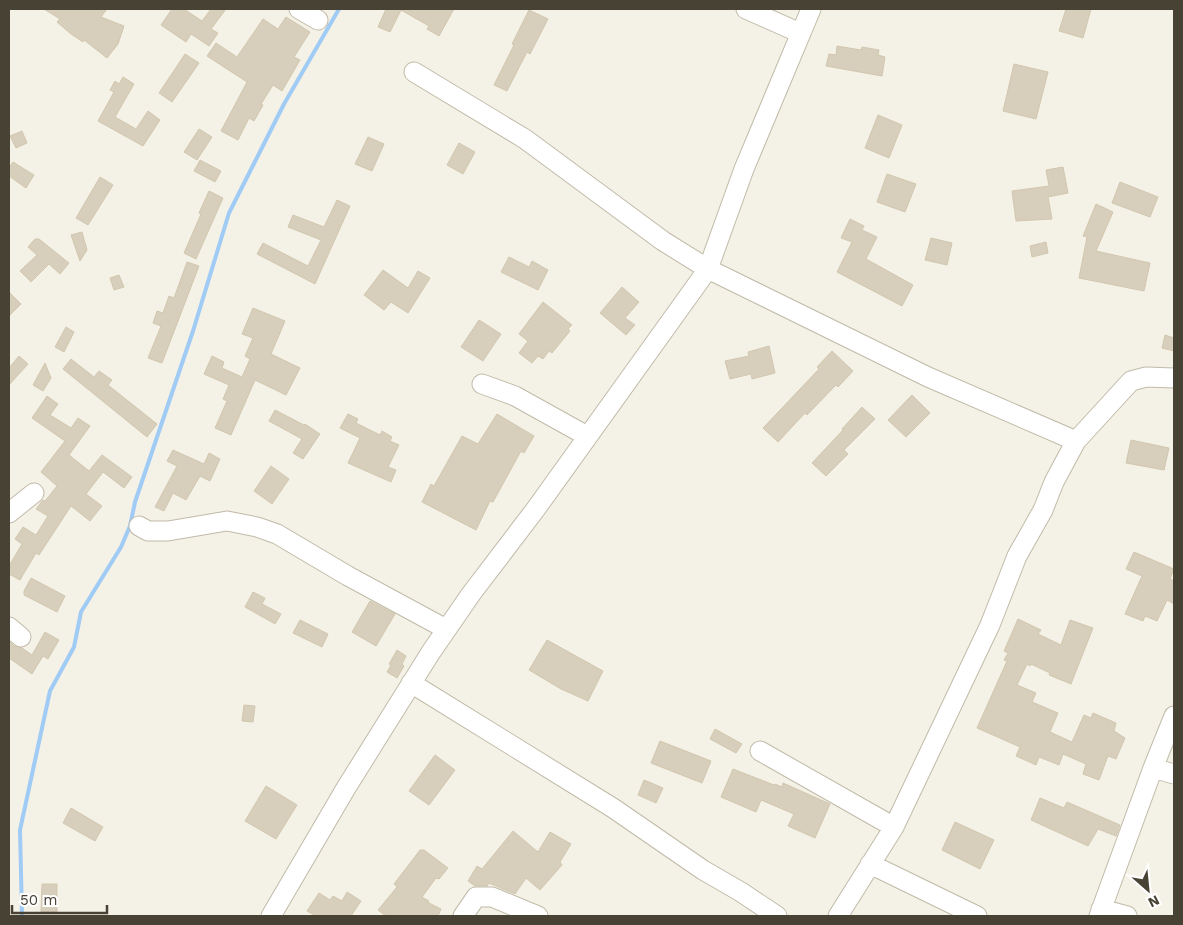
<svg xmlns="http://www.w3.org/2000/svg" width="1183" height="925" font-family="'Work Sans',sans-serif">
<rect width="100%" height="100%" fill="#f4f1e7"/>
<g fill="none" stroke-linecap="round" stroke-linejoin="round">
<path stroke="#9fcbf5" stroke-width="4" d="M22,916L20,830L50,691L74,647L81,612L121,547L130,526L135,502L193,331L229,213L284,104L339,9"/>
</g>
<path fill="#d7cebb" stroke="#d2c7ae" d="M44,9H107L101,17L124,26L118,44L107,58L84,40L83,42L71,34L57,22L60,19Z
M172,9H184L202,21L211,9H226L211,29L218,33L209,46L191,34L186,42L161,25Z
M386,9H454L439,36L427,29L429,26L401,10L390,32L378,27Z
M1066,9H1091L1083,38L1059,31Z
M529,10L548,19L530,54L527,52L507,91L494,85L514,45L512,44Z
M286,17L310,32L294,57L300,60L282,91L273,85L261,104L263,105L254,121L249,118L238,140L221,131L247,82L207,56L216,43L237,57L263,19L278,29Z
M837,46L861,50L862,47L879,50L878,55L885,57L882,76L826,66L829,54L836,55Z
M185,54L199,63L172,102L159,93Z
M1014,64L1048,72L1036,119L1003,111Z
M123,77L134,84L115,117L136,129L148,111L160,120L143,146L98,121L114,92L110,90L115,81L119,84Z
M878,115L902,125L889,158L865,148Z
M199,129L212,137L197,160L184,152Z
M22,131L27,143L16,148L10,136Z
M368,137L384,144L372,171L355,164Z
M459,143L475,152L463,174L447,165Z
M200,160L221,171L215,182L194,171Z
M13,162L34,175L26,188L9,176V168Z
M1063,167L1068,193L1048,197L1052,219L1016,221L1012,191L1049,186L1046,170Z
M887,174L916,184L905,212L877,202Z
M100,177L113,185L88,225L76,218Z
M1120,182L1158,197L1150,217L1112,203Z
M209,191L223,198L196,259L184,253L201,214L199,213Z
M337,200L350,206L315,284L257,254L263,243L308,266L321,240L288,227L293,215L324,227Z
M1096,204L1113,212L1096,251L1150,263L1144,291L1079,278L1087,237L1083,236Z
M850,219L864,226L862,230L877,237L866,259L913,285L902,306L837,272L852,242L841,238Z
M82,232L87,250L80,261L71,235Z
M931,238L952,243L947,265L925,260Z
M35,239H39L69,263L60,274L49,264L31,282L20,271L37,255L28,247Z
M1046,242L1048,253L1032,257L1030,246Z
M509,257L529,267L532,261L548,270L538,290L501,272Z
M187,262L199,266L162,363L148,358L161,326L153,323L157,311L163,313L169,296L174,298Z
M383,270L408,288L418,271L430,278L408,313L391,302L384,310L364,295Z
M119,275L124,287L114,290L110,278Z
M622,287L639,302L625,318L635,325L626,335L600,313Z
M9,292L21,304L9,316Z
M543,302L572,325L568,329L570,331L552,353L549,351L543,359L538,356L532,363L519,353L528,341L519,334Z
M253,308L285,321L271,354L300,368L286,395L255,380L231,435L215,428L227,401L223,399L229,385L204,374L212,356L224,362L222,368L242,377L250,359L245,356L253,338L242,334Z
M479,320L501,334L483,361L461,347Z
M66,327L74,332L64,352L55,347Z
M1165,335L1174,338V351L1162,348Z
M769,346L775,373L752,379L751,374L730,379L725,361L749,356L748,352Z
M832,351L853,371L838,387L836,385L807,415L805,413L778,442L763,428L819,369L817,367Z
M19,356L28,364L9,385V368Z
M71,359L94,377L99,371L112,380L108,385L157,424L147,437L63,369Z
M45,363L51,378L43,391L33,385Z
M912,395L930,413L906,437L888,420Z
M47,396L58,404L50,415L71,428L78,418L90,426L69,455L89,471L102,455L132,477L124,488L103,472L86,494L102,506L90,521L71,506L39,555L36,553L20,580L9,574V566L22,544L15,539L23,527L36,535L48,516L36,509L43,500L45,501L57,486L41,472L65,441L32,418Z
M862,407L875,419L844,450L848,454L826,476L812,463L843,430L842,429Z
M275,410L304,425L305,424L320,434L303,459L293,453L302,439L269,421Z
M348,414L358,419L356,423L380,435L382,431L392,437L390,441L399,445L388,467L396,470L391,482L348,463L360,438L340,428Z
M497,414L534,436L524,453L521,451L493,502L490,501L476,530L422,502L431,484L434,486L462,436L478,444Z
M1131,440L1169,448L1164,470L1126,463Z
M173,450L204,464L209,453L220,459L210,481L200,476L186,500L173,493L164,511L155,507L177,466L167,461Z
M271,466L289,479L272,504L254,491Z
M1134,552L1174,569L1170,579L1174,581V604L1167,600L1157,621L1145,616L1143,621L1125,614L1142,576L1126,569Z
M31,578L65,596L57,612L24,595V591Z
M253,592L265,598L262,604L281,614L275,624L245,607Z
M370,601L395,614L376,646L352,632Z
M1018,619L1041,630L1038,634L1061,645L1070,620L1093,628L1071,684L1049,675L1050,673L1031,664L1030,666L1027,664L1017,685L1036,693L1032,702L1058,713L1050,732L1072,742L1084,715L1091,718L1093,713L1116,723L1114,731L1125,738L1116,759L1108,756L1099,780L1083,774L1086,764L1063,754L1059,765L1039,757L1036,765L1016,756L1020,747L977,728L1007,661L1004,660L1008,653L1004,651Z
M300,620L328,634L322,647L293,633Z
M45,632L59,640L48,659L43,656L32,674L9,658V641L14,646L22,648L32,655Z
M547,640L603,671L588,701L561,689L529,670Z
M397,650L406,656L402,664L404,666L397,678L387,672L391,665L389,664Z
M244,705L255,706L253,722L242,721Z
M715,729L742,744L736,753L710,739Z
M660,741L711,761L702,783L651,763Z
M435,755L455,770L429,805L409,791Z
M733,769L774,785L775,784L782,787L783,783L830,804L815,838L788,826L794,814L761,800L756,812L721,797Z
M644,780L663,788L656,803L638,795Z
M266,786L297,805L276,839L245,821Z
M1040,798L1064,808L1067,802L1120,825L1116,836L1098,829L1088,846L1031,820Z
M71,808L103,827L95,841L63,823Z
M955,822L994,840L980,869L942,850Z
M513,831L538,852L550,832L571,844L560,862L562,865L540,890L526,878L515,894L489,883L487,886H475L468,881L477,866L482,869Z
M420,850H424L448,868L439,879L436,878L422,897L429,901L427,902L441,909L438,916H386L378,910L397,887L394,884Z
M42,884H57V912H41Z
M347,892L361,901L351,916H316L307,911L319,893L330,900L333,896L342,901Z"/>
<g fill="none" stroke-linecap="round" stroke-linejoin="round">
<g stroke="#c1baa8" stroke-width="21">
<path id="minor" d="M299,9L318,20
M746,9L800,33
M414,72L525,139L663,241L708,269L928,377L1076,441L1131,381L1146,377L1174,378
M482,384L515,396L587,436
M9,513L34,493
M139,526L148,531H168L227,521L257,527L277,534L348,576L446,629
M9,627L21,637
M411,683L613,808L703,870L741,892L777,916
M760,751L894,827
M1153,768L1174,774
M870,864L977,916
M1101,909L1127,916
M271,916L346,788L431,652L471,594L535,510L708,269L744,169L811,9
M463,916L476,897H492L538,916
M838,916L894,827L990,625L1017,556L1043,510L1054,482L1076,441
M1099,916L1153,768L1174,716"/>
</g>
<use href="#minor" stroke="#fff" stroke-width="19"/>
</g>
<rect width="1183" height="925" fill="none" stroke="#484235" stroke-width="20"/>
<g transform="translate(1148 890) rotate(153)" stroke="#ffffff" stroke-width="4" paint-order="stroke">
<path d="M0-4L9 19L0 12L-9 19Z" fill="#484235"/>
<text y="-8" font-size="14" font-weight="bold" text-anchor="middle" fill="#484235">N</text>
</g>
<path d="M12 905v8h95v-8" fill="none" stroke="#484235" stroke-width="2.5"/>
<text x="20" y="905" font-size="15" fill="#484235" stroke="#ffffff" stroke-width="4" paint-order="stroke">50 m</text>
</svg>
